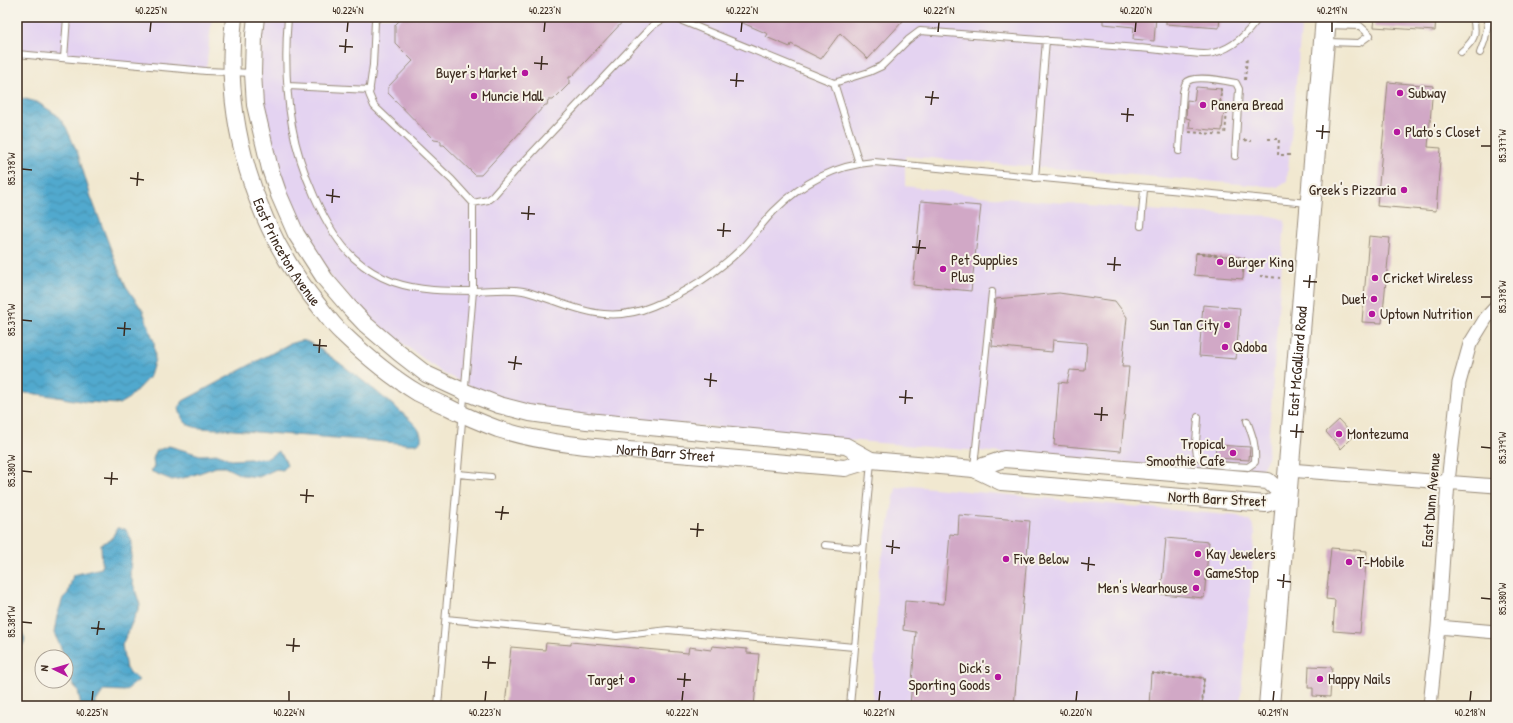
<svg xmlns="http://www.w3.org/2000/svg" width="1513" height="723" font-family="'Patrick Hand',sans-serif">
<defs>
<pattern id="water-waves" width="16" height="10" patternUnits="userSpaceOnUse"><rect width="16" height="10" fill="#51a9ce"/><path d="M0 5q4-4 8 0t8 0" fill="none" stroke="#448aa7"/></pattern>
</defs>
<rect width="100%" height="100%" fill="#f7f3e8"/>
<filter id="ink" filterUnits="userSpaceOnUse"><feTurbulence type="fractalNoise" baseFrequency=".025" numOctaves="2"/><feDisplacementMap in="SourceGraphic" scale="8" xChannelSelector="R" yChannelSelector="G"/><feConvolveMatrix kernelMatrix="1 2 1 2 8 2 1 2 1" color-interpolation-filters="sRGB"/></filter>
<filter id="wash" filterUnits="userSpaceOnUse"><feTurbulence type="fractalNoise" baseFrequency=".012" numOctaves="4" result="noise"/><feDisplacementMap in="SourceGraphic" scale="16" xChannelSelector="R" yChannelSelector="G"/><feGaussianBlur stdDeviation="0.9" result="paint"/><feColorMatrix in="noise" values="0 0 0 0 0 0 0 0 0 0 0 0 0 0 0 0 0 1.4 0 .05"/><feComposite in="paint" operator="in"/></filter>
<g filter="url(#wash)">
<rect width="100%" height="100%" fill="#f1e8d0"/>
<path fill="#e4d3f1" d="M17,17H212L206,71L17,54Z
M261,17H1302L1287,181L1277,187L905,156V186L980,196L1162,211L1272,216L1285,220L1267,459L1262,469L1254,473H1249L880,443L543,411L508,403L444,374L368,318L334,281L292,216L270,153L260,106Z
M911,486L1238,516L1251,522L1254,528L1255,535L1240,706H872L879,573L896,488Z"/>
<path fill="url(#water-waves)" stroke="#466a76" d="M17,97L37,102L57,115L66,127L78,154L91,197L118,268L126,286L143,311L154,342L155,359L150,376L129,398L119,404L86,402L45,395L17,392Z
M299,341C301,341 303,340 305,341C316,342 405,413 415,425C419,430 422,434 421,441L417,444H408C350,438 292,436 234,430C223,428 201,430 191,426C183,423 180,415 179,407L183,401L289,344Z
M169,446L200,455L219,454L231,460L268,458L278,451L283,456L287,465L283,470L276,469L259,477L249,476L241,475L225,467H216L188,477L172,480L150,471L154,467L153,459L156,451Z
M117,528L126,529L132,542L130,574L140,605L122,645L126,669L139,680L125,691L104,690L93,706H81L78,691L67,676L66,657H63L62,650L54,633L57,616L63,598L68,593L73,575L102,568L101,544L111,540Z
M21,623V630L25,639C22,650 15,656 19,668L17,671V624Z"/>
<g id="blocks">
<path fill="#d1a8c6" d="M403,17H627L571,77H569V84L553,100H548L547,105H545L481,175H475L444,145H441V141L434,140L388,93V87L413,61L395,43V25Z
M729,17H898L903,21L868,59L840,33L821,59L791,44L790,47L766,37L768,34Z
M1103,17H1156L1154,41L1133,39L1134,27L1103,24Z
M1166,17H1220L1219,28L1166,24Z
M1375,17H1436L1435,31L1374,27Z
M1388,82L1433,86L1428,147L1441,148L1436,211L1377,206Z
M1196,87L1221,89L1220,109L1224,110L1222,131L1189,128L1190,119L1186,118L1187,100L1194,101Z
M921,201L981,206L971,291L913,285Z
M1369,236L1390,238L1382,323L1362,322Z
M1196,253L1244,258L1243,279L1194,275Z
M1059,293L1115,301L1127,317L1122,367H1129L1121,451L1054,445L1059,382L1067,383L1070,370L1085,371L1087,343L1053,340L1052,352L992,346L996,299Z
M1203,305L1240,308L1236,359L1199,356Z
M1339,420L1354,436L1341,449L1326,432Z
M1216,445L1250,447L1249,460L1215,458Z
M959,515L1030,521L1014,706H910L916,632L903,630L905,601L944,604L950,534L958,535Z
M1166,538L1209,542L1204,598L1161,594Z
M1331,548L1367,551L1360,633L1333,631L1335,600L1326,599Z
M571,642L688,653L689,647L711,650L712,646L747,649V653L759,654L754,706H505L511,647L545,650L546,643L571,645Z
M1309,666L1332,667L1330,697L1313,696V688H1308Z
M1151,673L1204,678L1202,706H1149Z"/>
</g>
</g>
<g filter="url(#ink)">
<use href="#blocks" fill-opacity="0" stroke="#968977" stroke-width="1"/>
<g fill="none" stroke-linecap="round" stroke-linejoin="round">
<g stroke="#968977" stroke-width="8">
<path id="service" d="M288,17C285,53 286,91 292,126C299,166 324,230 354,258C365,268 380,277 393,282C419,291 446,291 473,291C489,291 506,288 523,291C534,293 544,298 555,301C590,314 617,321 653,306C684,293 716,273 741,249C753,237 762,223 774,211C801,184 835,165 874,162L1308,203
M379,17L375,21L373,65L369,94L374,106L452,180L473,203V291L438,706
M1327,42L1359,43L1370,35L1360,26L1328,25
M1461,52C1475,40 1477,35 1473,17
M1480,53L1485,39L1489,17
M17,54L206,71L253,73
M64,58L67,17
M834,83L859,163
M288,86L370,90
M1179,151L1183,92C1184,89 1184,85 1186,83C1192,74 1226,81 1236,83L1239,89L1235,156
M1035,178L1046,40
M473,203L488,200L493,196L515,171L651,27C659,21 665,17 675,18L834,83L869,72L882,66L908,40L920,31C992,36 1065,42 1137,48C1155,49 1173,52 1191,53C1198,54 1206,55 1213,53C1234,48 1247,34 1259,17
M1141,226L1144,189
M1198,417C1198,427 1194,446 1197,454C1201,467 1236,466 1248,467L1255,462C1256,445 1253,437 1247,421
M974,467L992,292
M458,474L491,477
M825,545L863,549
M446,619L617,636L668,630L854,647
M850,706L871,461"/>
</g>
<g stroke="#968977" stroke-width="15">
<path id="minor" d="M1289,470L1496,486
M1438,627L1496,632
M1430,706L1438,627L1448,482L1459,383L1470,344L1486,318L1496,307"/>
</g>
<g stroke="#968977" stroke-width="18">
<g id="tertiary">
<path id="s1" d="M234,17C222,119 254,227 319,306C326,315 333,325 342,333C364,354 391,377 418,393C428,398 439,403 450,408C465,416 482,423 498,429C549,445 603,448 655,452C718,457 781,463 845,468L871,460"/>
<path d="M256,17L254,35L253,73L255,105L270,169L279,195L296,234L325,279L349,307L366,325L399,353L426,374L465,392L499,405L530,413L587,421L846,446L871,460L974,469L1001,482L1266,504L1286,497"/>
<path d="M974,469L1004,459L1268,481L1286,497"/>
</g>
</g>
<g stroke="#968977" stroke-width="22">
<g id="primary">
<path id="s2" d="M1269,706L1326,17"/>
</g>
</g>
<path stroke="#968977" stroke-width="2" stroke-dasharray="3 3" stroke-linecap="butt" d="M1245,80L1247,57
M1220,89H1221L1220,109L1227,110L1225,135
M1189,132L1224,135
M1268,139H1279L1278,155H1290
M1244,140L1251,141
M1196,253L1244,258L1243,275
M1260,276L1280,278
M1151,673L1204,678L1202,706"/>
<use href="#service" stroke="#fff" stroke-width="6"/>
<use href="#minor" stroke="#fff" stroke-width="13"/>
<use href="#tertiary" stroke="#fff" stroke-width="16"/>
<use href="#primary" stroke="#fff" stroke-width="20"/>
</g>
</g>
<path fill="none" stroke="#3b2a1e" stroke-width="1.5" d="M150,32L151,22M347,32L348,22M544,32L545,22M741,32L742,22M938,32L939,22M1135,32L1136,22M1332,32V22M339,46L353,47M345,53L346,39M534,63L548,64M541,70L542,56M730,80L744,81M736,87L737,73M925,97L939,98M931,105L933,91M1121,114L1134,115M1127,122L1128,108M1316,131L1330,132M1322,139L1323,125M1481,146H1491M22,169L32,170M130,178L144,180M137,186L138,172M326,195L340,197M332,203L333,189M521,213L535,214M528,220L529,206M717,230L731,231M723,237L724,223M912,247L926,248M918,254L920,240M1107,264L1121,265M1114,271L1115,257M1303,281L1317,282M1309,288L1310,275M1481,297H1491M22,320L32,321M117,328L131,329M124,336L125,322M313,345L327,346M319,353L320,339M508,362L522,364M514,370L516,356M704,379L717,381M710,387L711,373M899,397L913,398M905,404L906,390M1094,414L1108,415M1101,421L1102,407M1290,431L1304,432M1296,438L1297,424M1481,447L1491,448M22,471L32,472M104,478L118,479M111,485L112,472M300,495L314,496M306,503L307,489M495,512L509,513M501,520L503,506M690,529L704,530M697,537L698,523M886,546L900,548M892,554L893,540M1081,563L1095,565M1088,571L1089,557M1277,580L1291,582M1283,588L1284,574M1481,598L1491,599M22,622L32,623M91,628L105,629M97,635L99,621M286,645L300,646M293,652L294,638M482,662L496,663M488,669L489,656M677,679L691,680M684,687L685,673M92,701L93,691M289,701V691M485,701L486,691M682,701L683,691M879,701L880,691M1076,701L1077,691M1273,701L1274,691M1470,701L1471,691"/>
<g fill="#b5179e" stroke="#f7f3e8" stroke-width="1.5">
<circle cx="525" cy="73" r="4"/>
<circle cx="1400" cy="93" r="4"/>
<circle cx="474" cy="96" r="4"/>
<circle cx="1203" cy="105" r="4"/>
<circle cx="1397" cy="132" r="4"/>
<circle cx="1404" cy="190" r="4"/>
<circle cx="1220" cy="262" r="4"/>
<circle cx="943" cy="269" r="4"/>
<circle cx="1375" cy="278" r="4"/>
<circle cx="1374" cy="299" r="4"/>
<circle cx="1372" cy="314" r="4"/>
<circle cx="1227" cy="325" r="4"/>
<circle cx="1225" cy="347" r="4"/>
<circle cx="1339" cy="434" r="4"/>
<circle cx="1233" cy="453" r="4"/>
<circle cx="1198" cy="554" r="4"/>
<circle cx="1006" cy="559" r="4"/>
<circle cx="1349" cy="562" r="4"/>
<circle cx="1197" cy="573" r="4"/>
<circle cx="1196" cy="588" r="4"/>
<circle cx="998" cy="677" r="4"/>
<circle cx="1320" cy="679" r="4"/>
<circle cx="632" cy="680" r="4"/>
</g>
<g text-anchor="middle" stroke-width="4" stroke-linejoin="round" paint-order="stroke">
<g font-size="15" fill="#3b2a1e" stroke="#f7f3e8" text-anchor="start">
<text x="517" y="78" text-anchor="end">Buyer's Market</text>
<text x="1408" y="98">Subway</text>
<text x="482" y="101">Muncie Mall</text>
<text x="1211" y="110">Panera Bread</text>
<text x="1405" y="137">Plato's Closet</text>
<text x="1396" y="195" text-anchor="end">Greek's Pizzaria</text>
<text x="951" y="265">Pet Supplies<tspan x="951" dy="17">Plus</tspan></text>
<text x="1228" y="267">Burger King</text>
<text x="1383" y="283">Cricket Wireless</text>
<text x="1366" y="304" text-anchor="end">Duet</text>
<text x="1380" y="319">Uptown Nutrition</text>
<text x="1219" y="330" text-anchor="end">Sun Tan City</text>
<text x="1233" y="352">Qdoba</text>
<text x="1347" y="439">Montezuma</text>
<text x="1225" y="449" text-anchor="end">Tropical<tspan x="1225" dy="17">Smoothie Cafe</tspan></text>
<text x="1206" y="559">Kay Jewelers</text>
<text x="1014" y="564">Five Below</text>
<text x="1357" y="567">T-Mobile</text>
<text x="1205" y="578">GameStop</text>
<text x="1188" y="593" text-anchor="end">Men's Wearhouse</text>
<text x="990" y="673" text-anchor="end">Dick's<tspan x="990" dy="17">Sporting Goods</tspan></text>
<text x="1328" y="684">Happy Nails</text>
<text x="624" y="685" text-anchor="end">Target</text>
</g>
<g font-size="15" fill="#3b2a1e" stroke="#f7f3e8">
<text dy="5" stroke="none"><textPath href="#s1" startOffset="246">East Princeton Avenue</textPath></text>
<text dy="5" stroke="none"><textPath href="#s2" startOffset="346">East McGalliard Road</textPath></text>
<text dy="5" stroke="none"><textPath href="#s1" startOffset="699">North Barr Street</textPath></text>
<text transform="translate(1217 499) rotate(3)" y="5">North Barr Street</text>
<text transform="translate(1431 500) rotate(-85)" y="5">East Dunn Avenue</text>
</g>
</g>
<rect width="1513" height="723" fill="none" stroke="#f7f3e8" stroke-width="44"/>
<g transform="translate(54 669) rotate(275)"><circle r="19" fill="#f7f3e8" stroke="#aca397"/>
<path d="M0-3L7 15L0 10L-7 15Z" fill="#b5179e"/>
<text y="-6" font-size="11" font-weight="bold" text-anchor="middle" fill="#3b2a1e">N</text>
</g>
<rect x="22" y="22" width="1469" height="679" fill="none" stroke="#3b2a1e" stroke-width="1.5"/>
<g font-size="10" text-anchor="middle" fill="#3b2a1e">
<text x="151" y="14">40.225°N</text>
<text x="348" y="14">40.224°N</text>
<text x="545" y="14">40.223°N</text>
<text x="742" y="14">40.222°N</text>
<text x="939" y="14">40.221°N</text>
<text x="1136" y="14">40.220°N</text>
<text x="1332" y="14">40.219°N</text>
<text transform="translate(1502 146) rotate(-90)" y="4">85.377°W</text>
<text transform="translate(11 169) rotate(-90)" y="4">85.378°W</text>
<text transform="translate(1502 297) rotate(-90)" y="4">85.378°W</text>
<text transform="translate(11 320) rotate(-90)" y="4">85.379°W</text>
<text transform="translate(1502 448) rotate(-90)" y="4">85.379°W</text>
<text transform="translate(11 471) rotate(-90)" y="4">85.380°W</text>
<text transform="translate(1502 599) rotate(-90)" y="4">85.380°W</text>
<text transform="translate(11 622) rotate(-90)" y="4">85.381°W</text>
<text x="92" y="716">40.225°N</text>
<text x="289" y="716">40.224°N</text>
<text x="485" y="716">40.223°N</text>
<text x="682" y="716">40.222°N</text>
<text x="879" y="716">40.221°N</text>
<text x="1076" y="716">40.220°N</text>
<text x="1273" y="716">40.219°N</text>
<text x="1470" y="716">40.218°N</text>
</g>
</svg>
